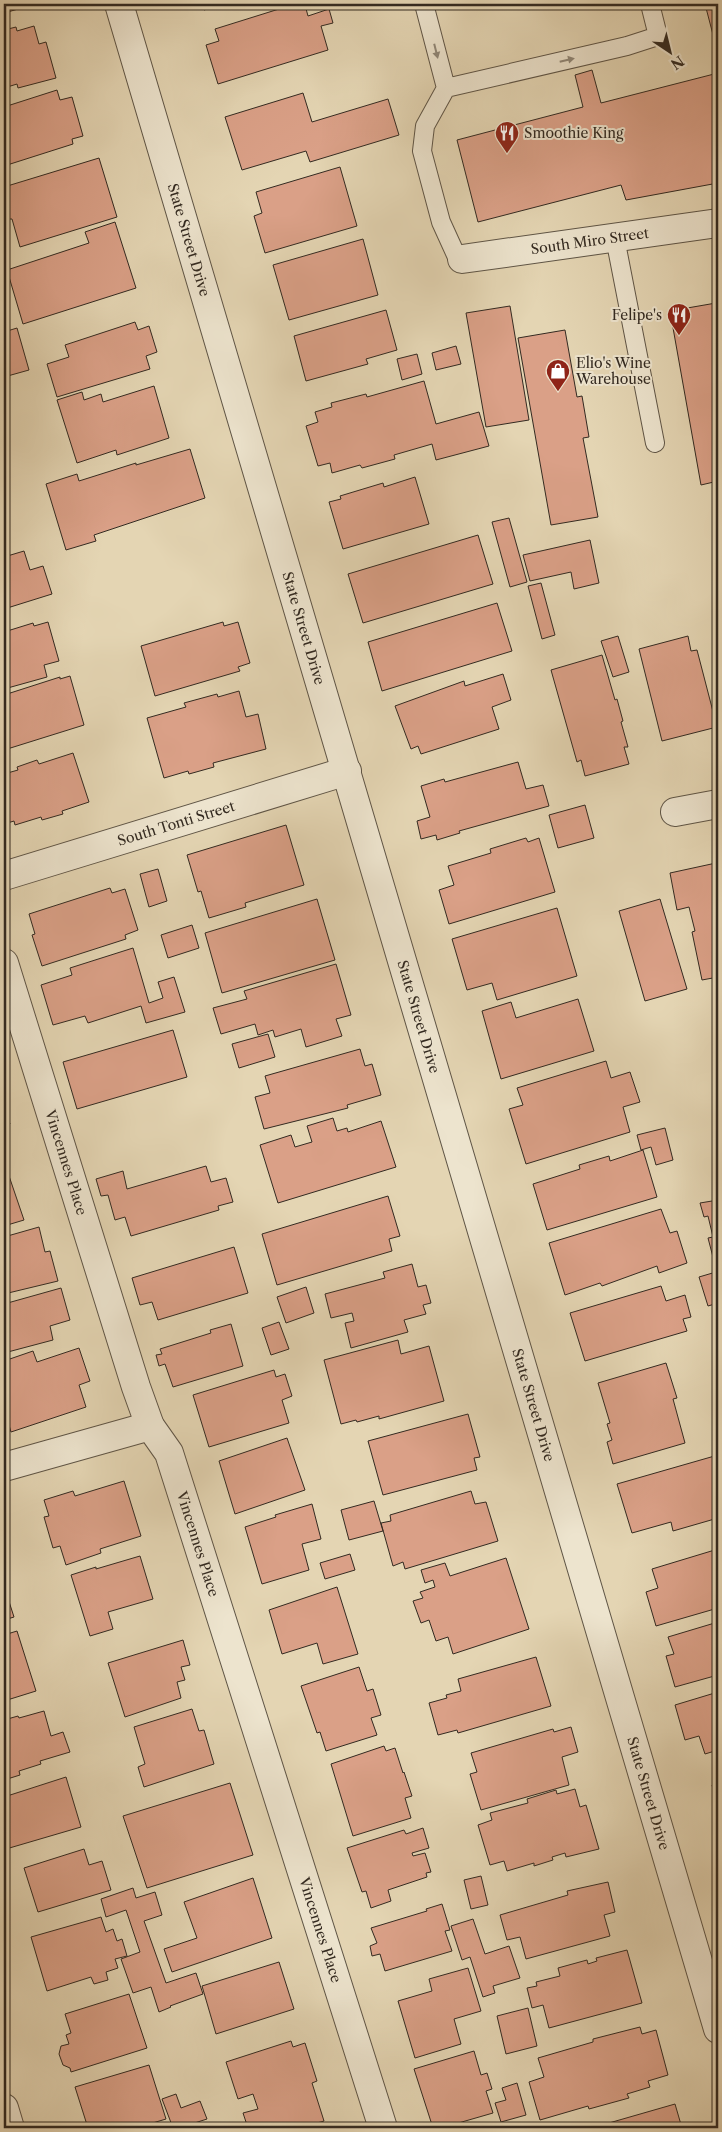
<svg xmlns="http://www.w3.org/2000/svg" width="722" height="2132" font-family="'Libre Caslon Text',serif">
<rect width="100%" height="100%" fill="#e4d5b3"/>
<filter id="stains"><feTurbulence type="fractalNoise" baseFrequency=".004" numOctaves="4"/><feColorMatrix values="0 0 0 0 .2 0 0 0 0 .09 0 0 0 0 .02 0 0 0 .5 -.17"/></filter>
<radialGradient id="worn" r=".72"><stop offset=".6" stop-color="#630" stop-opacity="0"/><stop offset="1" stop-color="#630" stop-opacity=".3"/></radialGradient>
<path fill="#daa087" stroke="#332a21" d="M4,4H36L4,13Z
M202,4H224L204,10Z
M295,4H310L305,5L308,16L329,9L333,23L321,26L328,50L218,84L206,45L219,41L215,29Z
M705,4H718V54Z
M34,26L39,44L46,42L56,78L18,88L17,84L4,88V30L16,27L17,31Z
M592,70L601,103L718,73V183L626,200L621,185L478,222L457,140L583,107L575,75Z
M57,90L60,100L72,97L83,136L72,139L73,144L4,166V107Z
M303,93L312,122L388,99L399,135L310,162L306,151L242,170L225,117Z
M99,158L117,217L20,247L12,219H9L4,204V187Z
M340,167L357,226L265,253L254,216L262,213L256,192Z
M115,222L136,288L23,324L7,270L89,243L85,232Z
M363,239L378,295L289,320L273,265Z
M716,303L718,308V481L701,485L670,311Z
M510,306L529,420L486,427L466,313Z
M386,310L397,350L366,359L368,364L306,381L294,336Z
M135,322L138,330L149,326L157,352L146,356L150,369L57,397L47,364L69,357L65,345Z
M17,328L29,370L4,377V332Z
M565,330L577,397L582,396L589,437L583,438L598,517L551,525L518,338Z
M456,346L461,364L436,370L432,353Z
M417,354L422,374L402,380L397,359Z
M424,381L436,424L479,412L489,446L436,460L432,444L394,455L395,459L362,468L360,465L332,473L330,463L318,466L306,426L318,422L315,412L332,407L331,403L366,394L367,397Z
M154,386L169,438L117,455L116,450L77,463L57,400L82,392L84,400L101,394L103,402Z
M190,449L205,498L94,535L96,541L66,550L46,484L77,474L79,481L136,463V465Z
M415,477L429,524L343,549L329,502L341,499L340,496L383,483L384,487Z
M509,518L527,582L510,587L492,522Z
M478,535L493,584L363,623L348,574Z
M590,540L599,583L574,589L571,572L530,581L523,555Z
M24,551L30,570L43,566L52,594L4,609V557Z
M541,583L555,635L542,639L528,586Z
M497,603L512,651L382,691L368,642Z
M48,622L59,661L44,665L47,677L4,689V632L33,623L34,626Z
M223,622L224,626L238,622L250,663L238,667L240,671L155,696L141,646Z
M618,636L629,672L613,677L601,641Z
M688,636L691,651L697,650L717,727L662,741L639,649Z
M602,655L615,700L617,699L623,721L621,722L628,747H624L629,764L585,776L581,760L577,762L551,670Z
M503,674L511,700L492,707L499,729L421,754L418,746L411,749L395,706L464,681L465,686Z
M70,676L84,725L4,750V695L60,677V679Z
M239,691L246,717L258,714L266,749L213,763L214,767L189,774L188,771L164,778L147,718L186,707L184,703L217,694L218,697Z
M73,753L89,802L62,811L63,814L42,820L41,817L15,825L14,821L4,824V774L18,770L17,767L37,760L39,764Z
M518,762L526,789L543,785L549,806L459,831L460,833L437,840L436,835L421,839L417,821L430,817L421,786L444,779L445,782Z
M585,805L594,838L558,848L549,815Z
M286,825L304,885L245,903L246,907L209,918L201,891L198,892L187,855Z
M526,838L528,842L539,838L555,892L449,924L439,890L454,885L448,866L491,853L490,849Z
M716,863L718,869V977L702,980L692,932L695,931L689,907L677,910L670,873Z
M158,869L167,901L149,907L140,874Z
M110,888L112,893L125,889L138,930L125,935L126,939L42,966L32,935L35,934L29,914Z
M317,899L335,960L222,993L205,933Z
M660,899L687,989L645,1001L619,911Z
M557,908L577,976L497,1000L492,983L467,990L452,939Z
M192,925L199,948L168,958L161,935Z
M133,948L149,1003L163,998L158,982L174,977L185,1012L146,1023L141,1006L88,1023L85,1016L53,1025L41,985L72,975L70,968Z
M336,964L351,1015L336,1019L342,1036L306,1047L301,1029L275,1037L273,1030L258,1035L255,1024L221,1034L213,1008L247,999L244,991Z
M578,999L594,1051L501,1079L482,1011L511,1002L516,1018Z
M173,1030L187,1077L77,1109L63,1062Z
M268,1034L275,1057L239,1068L232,1044Z
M360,1049L365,1066L372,1064L381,1095L347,1105L348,1108L264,1129L255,1097L270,1093L265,1076Z
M606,1061L611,1078L630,1072L640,1102L623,1107L630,1132L526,1164L509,1109L523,1105L517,1088Z
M4,1106L10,1124L4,1126Z
M333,1118L337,1131L347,1128L348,1132L381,1121L396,1167L278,1203L260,1145L291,1135L295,1147L312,1142L307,1126Z
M665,1128L673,1160L656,1165L651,1147L641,1150L637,1135Z
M643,1150L657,1197L547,1230L533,1184L580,1169L579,1165L609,1156L610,1161Z
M206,1166L211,1182L226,1178L233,1202L218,1206L219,1210L131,1236L125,1217L115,1220L108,1195L101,1196L96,1179L123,1171L127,1189Z
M8,1173L24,1220L4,1226V1174Z
M388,1196L400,1236L389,1239L392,1251L277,1285L262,1234Z
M718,1200V1269L716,1261H714L708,1238L713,1237L708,1216L704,1217L700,1203Z
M661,1209L670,1233L677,1231L687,1263L659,1273L657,1266L602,1286L600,1283L565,1295L549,1243Z
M39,1227L45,1252L50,1251L58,1281L4,1294V1237Z
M234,1247L248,1293L158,1320L152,1302L140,1305L132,1278Z
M412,1264L418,1287L426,1285L431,1303L423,1305L426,1314L404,1320L408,1332L351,1348L345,1323L354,1321L352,1313L331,1318L325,1294L385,1278L383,1272Z
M716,1272L718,1280V1303L708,1306L699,1277Z
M661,1286L666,1301L685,1295L691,1317L683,1319L687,1331L585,1361L570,1313Z
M306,1287L314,1313L286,1323L277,1297Z
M61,1288L70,1320L50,1326L53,1340L4,1353V1304Z
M279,1322L289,1349L271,1355L262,1328Z
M231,1324L243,1366L173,1387L165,1364L159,1366L156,1355L162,1354L160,1349L211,1333L210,1330Z
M398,1340L401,1354L429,1346L444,1401L379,1419V1416L357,1422L356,1420L341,1424L324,1360Z
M79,1348L90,1381L79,1385L86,1407L11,1432L4,1408V1361L33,1351L37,1362Z
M666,1363L677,1398L673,1399L685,1443L613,1464L607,1442L612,1440L607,1424L610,1423L598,1383Z
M274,1370L276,1377L285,1374L292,1396L282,1400L289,1423L209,1447L193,1395Z
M468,1414L480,1457L474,1458L477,1470L383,1495L368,1441Z
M287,1438L305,1490L235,1514L219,1461Z
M718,1455V1518L673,1531L671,1522L632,1533L617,1484Z
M124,1481L141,1536L100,1549L101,1553L66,1565L60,1546L53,1548L44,1517L49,1516L44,1500L73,1491L75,1496Z
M471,1491L475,1504L486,1502L498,1541L405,1569L403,1562L393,1566L381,1523L391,1521L390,1515Z
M374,1501L383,1531L349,1540L341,1510Z
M312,1504L321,1539L302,1544L309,1570L262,1584L245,1527L276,1517L275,1515Z
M718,1549V1608L656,1626L646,1592L658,1588L652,1569Z
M350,1554L355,1570L325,1579L320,1563Z
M140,1556L153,1599L108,1612L113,1629L90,1636L71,1575L96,1567V1569Z
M506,1558L529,1629L453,1654L448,1637L436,1641L429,1620L421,1623L413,1601L423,1598L420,1592L435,1587L433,1580L425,1583L421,1570L445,1563L450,1576Z
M4,1586L14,1617L4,1620Z
M337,1587L358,1654L323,1664L317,1643L282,1654L269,1610Z
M718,1622V1675L675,1687L666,1656L674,1654L668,1637Z
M17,1631L36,1691L4,1701V1635Z
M183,1640L190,1665L181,1667L185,1680L177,1682L181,1698L125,1717L108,1663Z
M536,1657L551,1706L458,1733L457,1730L438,1735L429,1703L447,1698L446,1695L461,1691L458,1679Z
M359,1667L367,1691L373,1689L381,1715L371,1718L377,1735L326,1751L320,1732L317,1733L301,1686Z
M718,1692V1750L705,1754L699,1736L685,1740L675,1705Z
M192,1709L199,1731L204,1730L214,1764L144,1787L138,1767L145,1764L134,1727Z
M44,1711L51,1736L63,1732L70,1752L40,1761L41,1764L19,1771L20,1775L4,1780V1720L18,1716L19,1718Z
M571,1727L578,1752L562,1757L569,1785L481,1810L470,1774L477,1772L471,1753L553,1729L554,1732Z
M384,1746L386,1751L395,1748L403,1773L404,1772L412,1796L405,1798L411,1818L353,1836L331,1764Z
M66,1777L81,1827L6,1849L4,1841V1797Z
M230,1783L253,1855L147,1888L123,1816Z
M718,1783V1807L712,1785Z
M575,1789L580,1807L586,1805L599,1849L566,1857L565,1853L552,1857L553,1860L534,1866V1863L507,1871L504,1861L490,1865L478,1825L492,1820L490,1813L528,1803L527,1799L556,1790L557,1794Z
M423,1828L429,1848L412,1853L413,1856L425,1853L431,1872L426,1873L427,1877L388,1890L391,1901L371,1908L366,1891L362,1892L347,1848L404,1830L406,1834Z
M84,1849L89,1865L102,1861L111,1890L38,1912L24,1868Z
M481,1876L488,1905L471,1909L464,1880Z
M253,1878L272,1938L172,1972L164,1949L197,1938L184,1902Z
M608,1882L615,1912L604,1915L610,1936L526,1959L520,1937L507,1940L500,1915L568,1895L567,1891Z
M133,1888L136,1898L155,1892L162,1915L144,1921L166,1983L196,1973L203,1994L170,2006L171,2007L159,2012L151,1987L133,1993L121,1959L140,1952L126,1910L106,1917L101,1899Z
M442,1904L450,1930L445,1931L452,1951L385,1971L380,1954L372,1956L370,1946L377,1943L371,1928L427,1911L426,1909Z
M101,1917L106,1932L113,1929L117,1941L122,1939L127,1956L115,1959L118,1968L106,1972L108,1980L94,1984L91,1977L47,1991L31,1937Z
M473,1919L485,1954L509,1946L520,1978L493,1986L495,1993L483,1997L470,1957L462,1960L451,1926Z
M627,1950L642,2003L549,2028L543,2005L532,2008L527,1988L537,1986L536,1982L560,1976L558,1968L587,1960L588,1964L597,1961L596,1958Z
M279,1962L294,2009L216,2034L202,1986Z
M468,1968L481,2011L454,2019L461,2044L415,2058L398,2001L432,1991L429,1979Z
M129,1994L147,2048L71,2072L70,2068L63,2065L59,2054L61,2046L69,2044L66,2035L71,2033L65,2014Z
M528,2008L537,2046L506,2054L497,2016Z
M640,2027L642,2034L656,2030L668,2075L648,2081L650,2087L627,2094L629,2098L589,2109L588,2106L540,2120L529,2082L544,2077L538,2058L593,2042V2039Z
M291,2041L293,2047L305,2043L317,2081L312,2083L324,2121L300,2128H248L243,2113L258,2109L253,2094L238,2099L226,2062Z
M474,2051L481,2075L487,2073L492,2089L486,2091L493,2113L441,2128H433L414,2069Z
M149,2065L166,2119L136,2128H88L75,2087Z
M517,2083L526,2115L501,2122L495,2103L506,2100L502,2088Z
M176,2094L181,2108L200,2101L207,2119L179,2128H173L162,2099Z
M675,2104L682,2128L595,2127Z"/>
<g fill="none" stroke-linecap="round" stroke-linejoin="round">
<g stroke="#5f5546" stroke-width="20">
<path id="service" d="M424,4L446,88L627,46L658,36L650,4
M446,88L425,126L422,151L441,222L456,255L462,259
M615,238L655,443"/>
</g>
<g stroke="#5f5546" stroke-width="30">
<g id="minor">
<path id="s1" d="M119,4L718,2029"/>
<path id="s2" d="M462,259L718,223"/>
<path d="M675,812L718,804"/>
<path id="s3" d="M4,876L347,771"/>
<path id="s4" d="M4,963L136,1387L150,1426L169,1453L383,2128"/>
<path d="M4,1467L150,1426"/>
<path d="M4,2108L10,2128"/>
</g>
</g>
<use href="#service" stroke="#ede4ce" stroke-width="18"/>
<use href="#minor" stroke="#ede4ce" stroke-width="28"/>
</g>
<defs><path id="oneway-solid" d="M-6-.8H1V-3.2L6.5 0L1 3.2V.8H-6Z" transform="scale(1.25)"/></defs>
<g fill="#908778">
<use href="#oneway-solid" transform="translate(436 51) rotate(76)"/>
<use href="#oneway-solid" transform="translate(567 60) rotate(-13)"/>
</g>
<defs>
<g id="restaurant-pin" transform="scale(1.25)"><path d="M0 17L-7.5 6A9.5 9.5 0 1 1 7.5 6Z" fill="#8f2418" stroke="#ede4ce"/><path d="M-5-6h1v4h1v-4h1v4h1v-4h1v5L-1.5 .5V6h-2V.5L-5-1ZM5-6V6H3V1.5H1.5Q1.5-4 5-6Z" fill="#fff"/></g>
<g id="shop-pin" transform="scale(1.25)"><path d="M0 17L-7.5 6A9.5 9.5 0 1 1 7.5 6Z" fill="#8f2418" stroke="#ede4ce"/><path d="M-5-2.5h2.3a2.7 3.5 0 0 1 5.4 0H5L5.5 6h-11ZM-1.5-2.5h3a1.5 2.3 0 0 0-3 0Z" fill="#fff"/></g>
</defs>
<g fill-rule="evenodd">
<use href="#restaurant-pin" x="507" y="133"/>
<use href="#restaurant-pin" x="679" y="315"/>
<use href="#shop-pin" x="558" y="371"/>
</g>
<g text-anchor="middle" stroke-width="4" stroke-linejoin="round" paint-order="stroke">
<g font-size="14" fill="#332a21" stroke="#ede4ce" text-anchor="start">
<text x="524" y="138">Smoothie King</text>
<text x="662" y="320" text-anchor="end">Felipe's</text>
<text x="576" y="368">Elio's Wine<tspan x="576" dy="16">Warehouse</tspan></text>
</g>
<g font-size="14" fill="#332a21" stroke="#ede4ce">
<text dy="5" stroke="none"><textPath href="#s1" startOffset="246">State Street Drive</textPath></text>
<text dy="5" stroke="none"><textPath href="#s2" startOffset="129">South Miro Street</textPath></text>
<text dy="5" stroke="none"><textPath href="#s1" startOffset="651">State Street Drive</textPath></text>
<text dy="5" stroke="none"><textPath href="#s3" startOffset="180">South Tonti Street</textPath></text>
<text dy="5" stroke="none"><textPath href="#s1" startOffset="1056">State Street Drive</textPath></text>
<text dy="5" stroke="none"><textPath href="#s4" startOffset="209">Vincennes Place</textPath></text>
<text dy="5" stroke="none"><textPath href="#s1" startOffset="1461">State Street Drive</textPath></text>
<text dy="5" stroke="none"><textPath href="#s4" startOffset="614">Vincennes Place</textPath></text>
<text dy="5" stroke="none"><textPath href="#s1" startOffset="1866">State Street Drive</textPath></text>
<text dy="5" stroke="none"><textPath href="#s4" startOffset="1019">Vincennes Place</textPath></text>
</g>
</g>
<rect width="722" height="2132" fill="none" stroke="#e4d5b3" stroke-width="20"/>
<rect x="5" y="5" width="712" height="2122" fill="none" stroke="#332a21" stroke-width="2.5"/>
<rect x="10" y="10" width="702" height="2112" fill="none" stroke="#332a21"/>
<g transform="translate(670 52) rotate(145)" stroke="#ede4ce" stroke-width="4" paint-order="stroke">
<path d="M0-4L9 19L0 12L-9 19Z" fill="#332a21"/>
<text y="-8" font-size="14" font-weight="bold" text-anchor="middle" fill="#332a21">N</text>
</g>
<rect width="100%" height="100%" filter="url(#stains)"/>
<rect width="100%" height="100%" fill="url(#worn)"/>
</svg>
